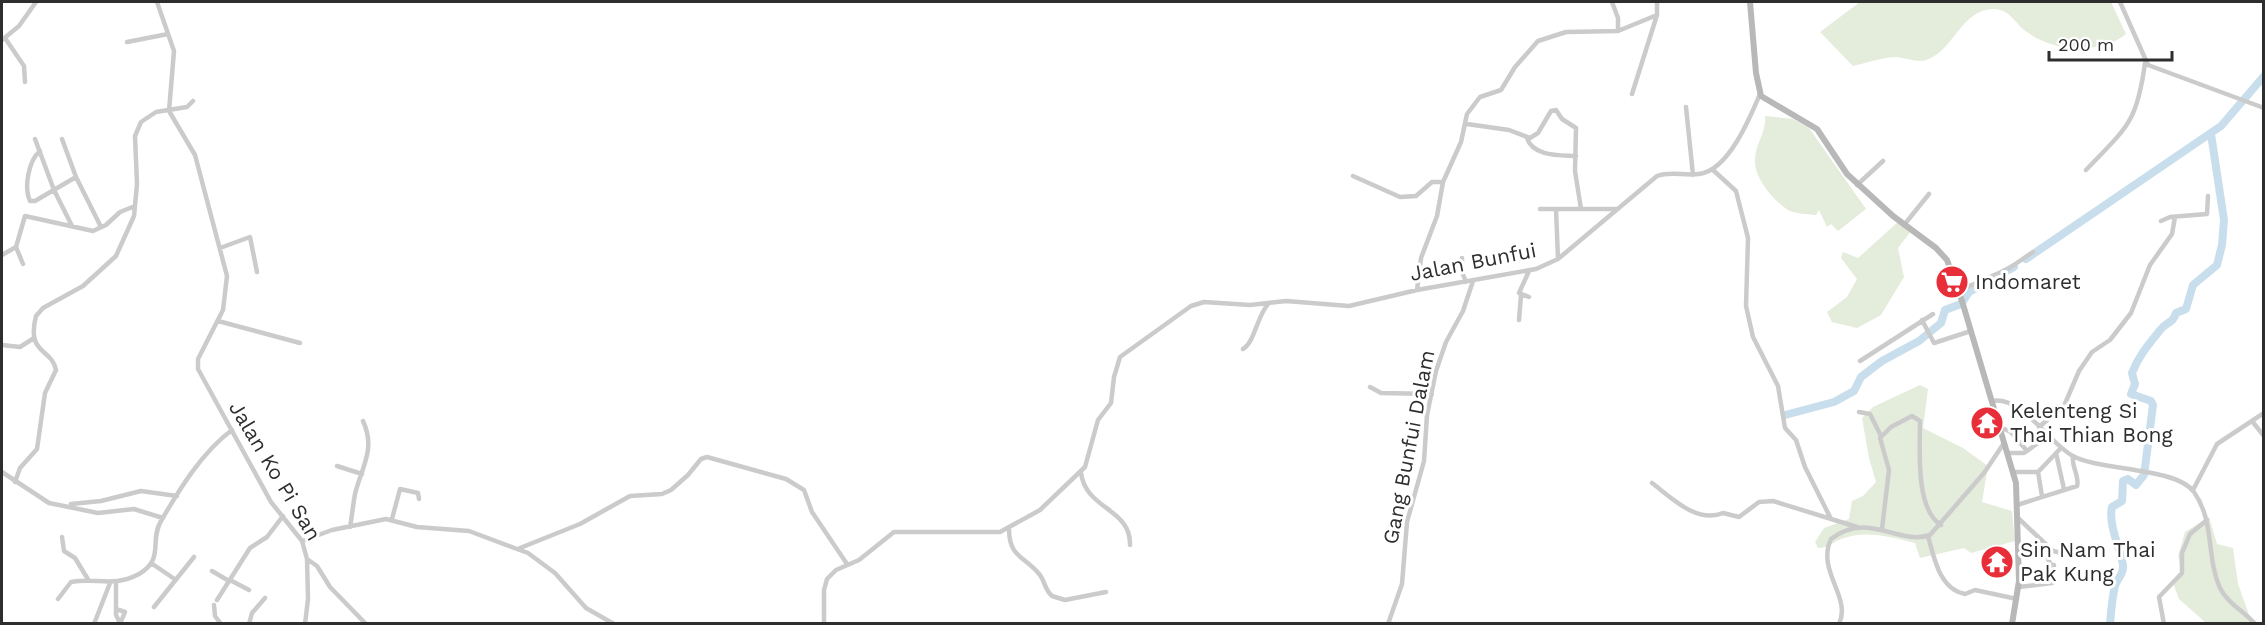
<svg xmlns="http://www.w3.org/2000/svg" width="2265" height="625" font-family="'Work Sans',sans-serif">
<rect width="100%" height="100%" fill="#fff"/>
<path fill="#e4ecdc" d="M1860,2H2111L2126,34C2100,55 2054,52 2027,32C2015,24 2010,9 1994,9C1961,9 1954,51 1926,60C1917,63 1904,57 1894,57C1881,58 1866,63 1853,66L1820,32Z
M1765,116L1793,119L1809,128L1866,209L1838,231L1831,224L1827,227L1819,210L1816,215C1807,214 1795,214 1788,210C1774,201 1754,178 1755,160C1755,144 1767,131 1765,116Z
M1898,222L1911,231L1898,248L1904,277L1881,315L1857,328L1832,322L1827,312L1847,297L1857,279L1841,258L1843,252L1858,258Z
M1920,385L1928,389L1923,428L1963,448L1988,466L1982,502L2012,511L2015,541L1971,553L1964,548L1920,558L1915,543C1892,537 1867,530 1844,538C1833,541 1830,548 1818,548L1815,542L1824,528L1849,519L1852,501L1863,496L1876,482L1869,458L1862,418L1873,407Z
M2209,517L2217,544L2233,548L2238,584L2252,623H2206L2179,599L2173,583L2181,570L2178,556L2185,532Z"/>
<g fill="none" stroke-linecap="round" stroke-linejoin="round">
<path stroke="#c8deec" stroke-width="8" d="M2026,259L2221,126L2264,76
M1785,415L1834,402L1854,391L1861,377L1882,361L1919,341L1941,323L1945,310L1961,304L1969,292L2014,267
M2110,624C2111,611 2112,598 2115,586C2117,578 2124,575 2123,565C2120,548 2108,524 2112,507L2122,501L2123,481L2128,479L2136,485L2144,475L2153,405L2151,401L2131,394L2135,384L2132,373C2139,355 2149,344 2161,329C2167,322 2173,323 2176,313L2186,309L2193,285L2217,265L2222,245L2224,220L2211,134"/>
<path stroke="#cbcbcb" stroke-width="4.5" d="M157,2L174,51L169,111L195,155L227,276L223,310L198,359V369L271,502L302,541L307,559L308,599L305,624
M1612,2L1618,18V31
M2120,2L2148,65L2264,108
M5,38L24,66L25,82
M2,40L19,26L36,2
M127,42L168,34
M1632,94L1657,15
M1686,107L1693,175
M1467,124L1509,130L1530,138L1538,133L1551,111L1556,110L1562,119L1576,128L1575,171L1581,209
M1527,138C1533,157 1561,155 1576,156
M35,139L54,190L72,226
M62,139L76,177L101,227
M40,151C28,161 24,188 30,201H35L76,177
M1713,170L1736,191L1748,238L1746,306L1753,337L1778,386L1785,428L1796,440L1805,467L1830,517
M2086,170C2127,127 2137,123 2145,63
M1353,176L1400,197L1416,196L1432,182H1443
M1857,185L1883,161
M1540,209H1618
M1556,209L1558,259
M2161,221L2170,217L2207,214L2208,196
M1904,225L1929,194
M220,248L250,237L257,272
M2,255L16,247
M1462,258V272L1466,282
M23,264L16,247L25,216L93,231L106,225L120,212L135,206
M1529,271L1519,293L1529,297
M1417,290L1421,258L1437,216L1443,182L1461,142L1467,114L1480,97L1501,90L1515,67L1538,41L1566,32L1618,31L1657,15V2
M1958,291L2008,269L2033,252
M1519,320L1521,295
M1922,320L1934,343L1971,331
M218,321L300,343
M2,345L20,347L34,338
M1243,349C1255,342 1257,315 1269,303
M1860,361L1933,314
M1370,387L1381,393L1432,394
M1992,401C2022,395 2048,443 2073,456C2100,471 2176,467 2194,492C2215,522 2206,557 2220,588C2227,603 2245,612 2255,624
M1859,412L1870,414L1881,436
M2252,421L2264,436
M2000,427L2011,432L2027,451
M2039,427L2064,406L2079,371L2092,352L2110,340L2131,313L2150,265L2172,234L2175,217
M2008,453H2024L2048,436
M2056,453L2064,489
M337,466L362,474
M2,472L49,503L98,513L134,509L163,518
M2013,472H2038L2042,496
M2038,472L2061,448
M1081,473C1086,510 1131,508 1130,545
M15,482L20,468L37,449L45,393L56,370C52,348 26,355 36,316L43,308L83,286L116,256L134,216L137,184L135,136L141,122L156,112L187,107L193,101
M1652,483C1672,498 1697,524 1723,513L1739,517L1759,502L1773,501L1857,527
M2193,490L2217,444L2264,413
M71,504L101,501L141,491L177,496
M2017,505L2077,486C2080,477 2071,466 2073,456
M2017,517L2053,551L2062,553
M392,519L400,489L418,493L419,499
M350,527C352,516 353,505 355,494C362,466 376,449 363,421
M1009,529C1009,558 1025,556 1040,575C1045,582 1045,590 1052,596L1065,600L1106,592
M1882,529L1889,470L1880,438L1891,427L1912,416L1920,421C1920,449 1915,509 1941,525
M1928,536C1934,557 1939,589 1965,594L1975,590L2017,599
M62,537L64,551L75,558L89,581
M302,541L332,530L386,519L417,527L469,531L528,553L555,573L586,608L614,624
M520,548L580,524L630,496L662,494L671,490L688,475L701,459L707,457L786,479L804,490L812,512L847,564
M307,559L317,566L330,587L366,624
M151,563L176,580
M212,571L229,581
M230,580L249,590
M116,582V615L120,623
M2019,587L2052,583L2054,565H2051L2044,551L2050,548
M58,599L71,582C96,577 113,588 139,574C165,559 149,541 161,521C179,490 202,452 232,430
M217,600L250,548L267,537L283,516
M214,605L215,616L221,624
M154,607L194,557
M116,609L125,612L120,624
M94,624L110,583
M249,624L252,613L265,598
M824,624V590L827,579L836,570L859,560L894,532H1000L1040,510L1085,467L1098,420L1111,403L1114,377L1120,357L1191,306L1204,302L1250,305L1286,301L1349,306L1417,290L1536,269L1558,259L1657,176C1671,171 1684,176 1699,174C1728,171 1750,118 1760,94
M1388,624L1402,584L1407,522L1424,461L1427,415L1436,371L1446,342L1463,311L1473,281
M1839,624C1852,597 1816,571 1831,539C1868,510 1898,546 1930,535L1984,473L2004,443
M2164,624L2159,597L2182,573V553L2190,534L2207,520"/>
<path stroke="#b8b8b8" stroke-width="6" d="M1750,2L1756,73L1761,96L1817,129L1847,174L1893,216L1936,248L1947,260L1962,301L2016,483L2019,581L2012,624"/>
</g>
<defs>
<g id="supermarket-disc" transform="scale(1.725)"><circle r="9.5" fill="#e82e39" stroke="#fff"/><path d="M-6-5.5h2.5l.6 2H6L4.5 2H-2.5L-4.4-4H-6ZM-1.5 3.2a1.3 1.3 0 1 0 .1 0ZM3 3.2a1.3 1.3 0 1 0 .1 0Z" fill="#fff"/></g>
<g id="temple-disc" transform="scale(1.725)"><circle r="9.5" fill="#e82e39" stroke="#fff"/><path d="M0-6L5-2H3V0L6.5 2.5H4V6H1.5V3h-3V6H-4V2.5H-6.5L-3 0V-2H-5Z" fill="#fff"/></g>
</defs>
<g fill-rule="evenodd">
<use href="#supermarket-disc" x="1952" y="282"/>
<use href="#temple-disc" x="1987" y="423"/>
<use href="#temple-disc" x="1997" y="562"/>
</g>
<g text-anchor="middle" stroke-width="6" stroke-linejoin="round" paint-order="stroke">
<g font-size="21" fill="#2e2e2e" stroke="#fff">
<text transform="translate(1473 262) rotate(-11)" y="7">Jalan Bunfui</text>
<text transform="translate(1409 447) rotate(-79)" y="7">Gang Bunfui Dalam</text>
<text transform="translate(275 471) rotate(59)" y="7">Jalan Ko Pi San</text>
</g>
<g font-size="21" fill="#2e2e2e" stroke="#fff" text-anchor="start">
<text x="1975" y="289">Indomaret</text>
<text x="2010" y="418">Kelenteng Si<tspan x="2010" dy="24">Thai Thian Bong</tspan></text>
<text x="2020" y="557">Sin Nam Thai<tspan x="2020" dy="24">Pak Kung</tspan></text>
</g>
</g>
<rect width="2265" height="625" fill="none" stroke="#2e2e2e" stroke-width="6"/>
<path d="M2049 51v9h123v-9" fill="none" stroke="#2e2e2e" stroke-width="3"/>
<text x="2058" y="51" font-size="18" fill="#2e2e2e" stroke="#ffffff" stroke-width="4.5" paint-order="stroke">200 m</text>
</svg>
